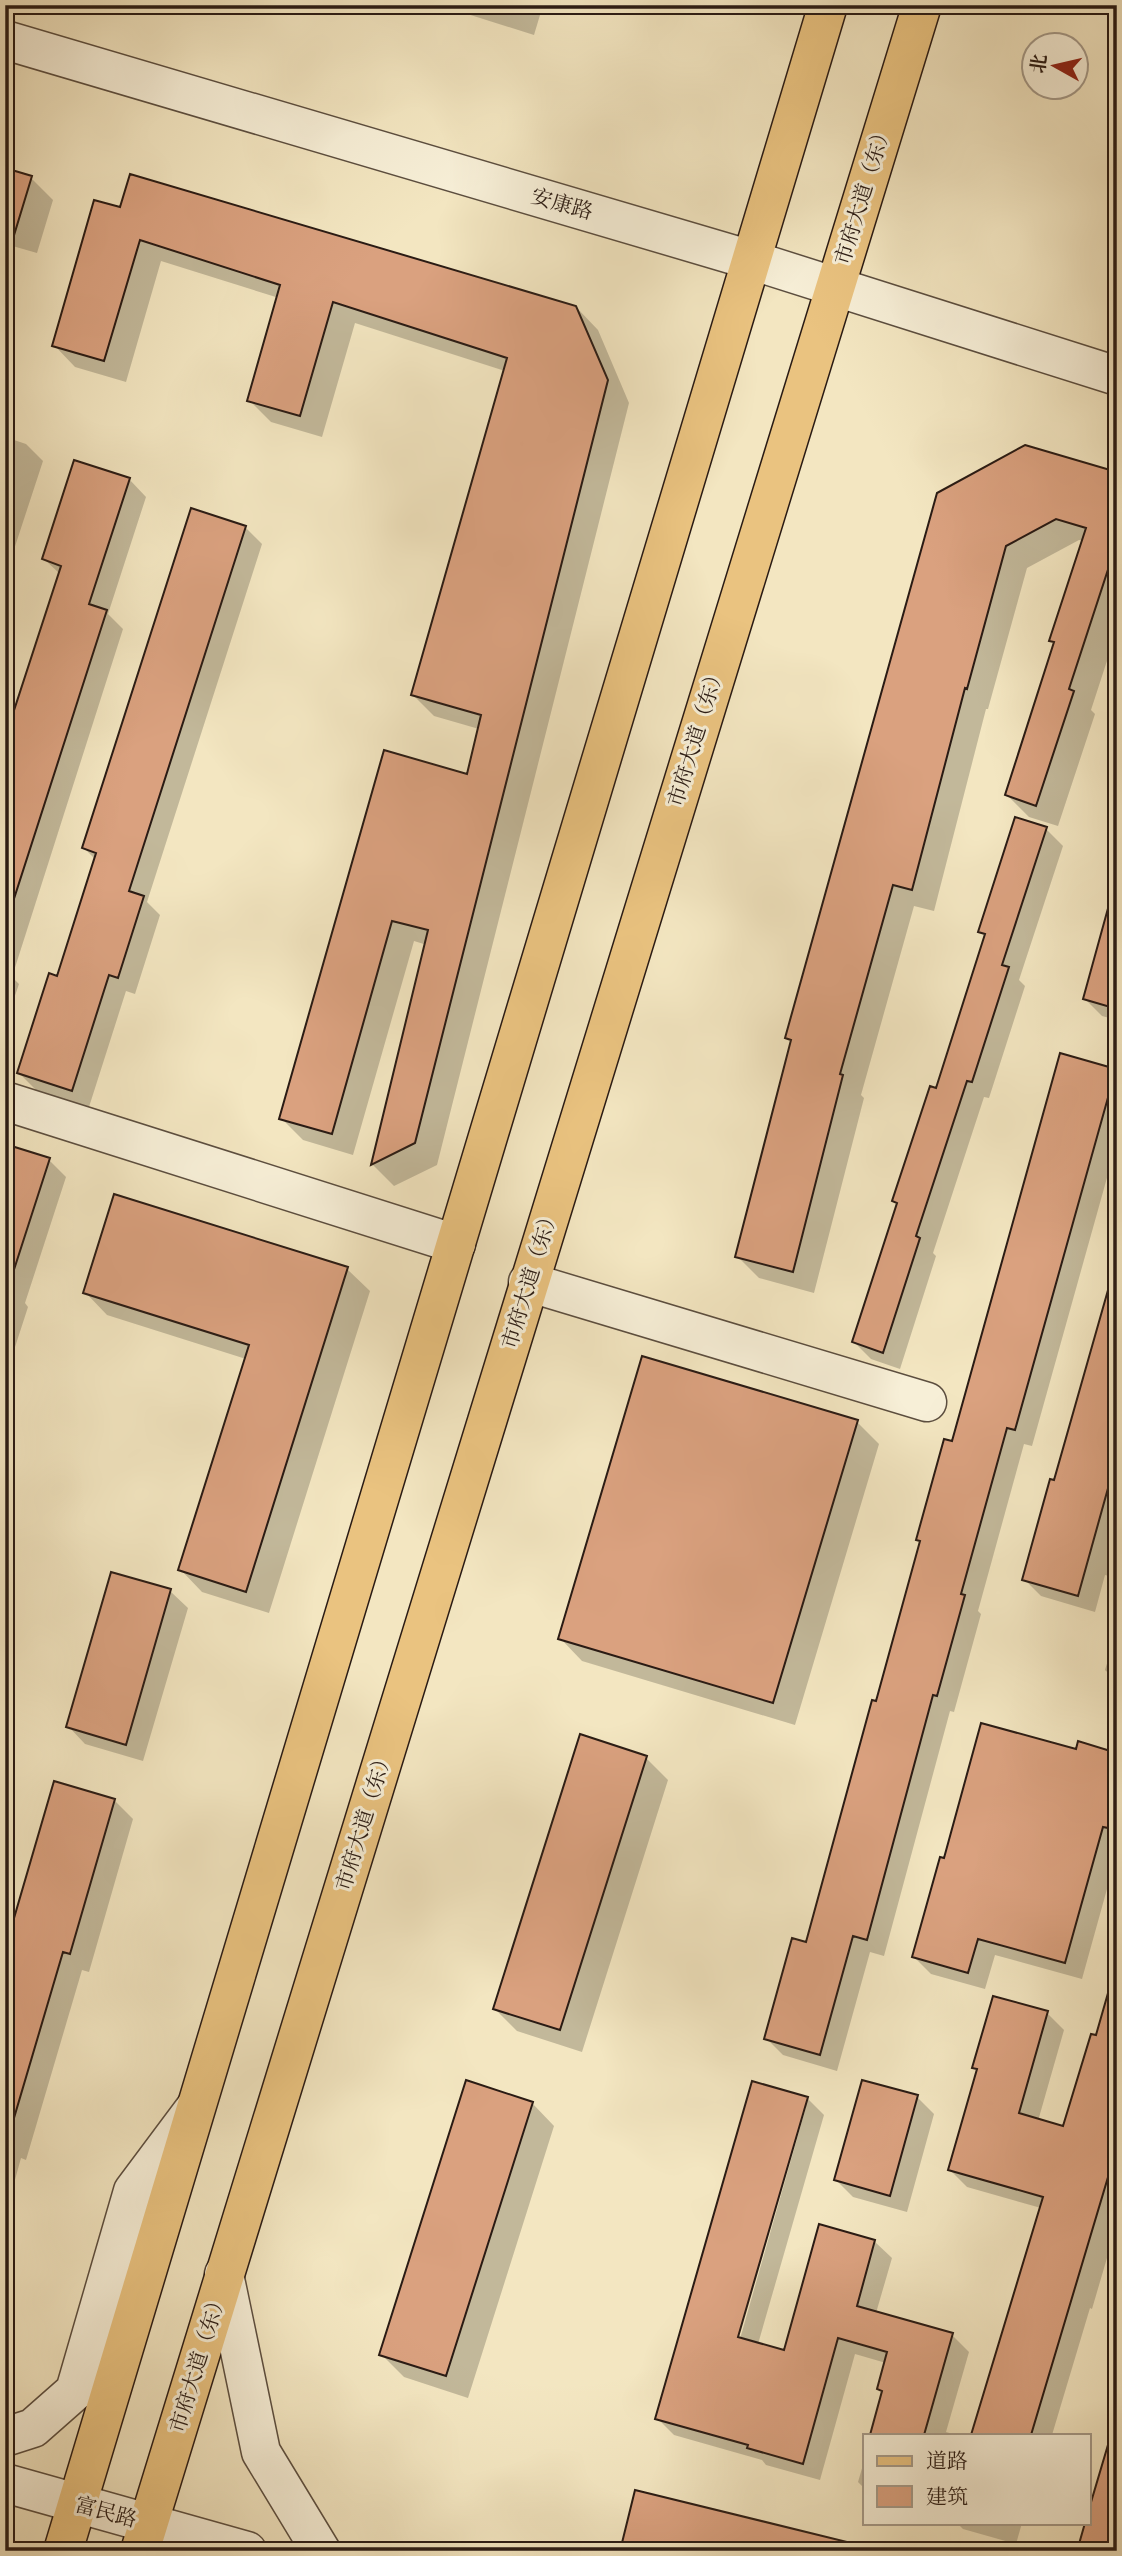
<svg xmlns="http://www.w3.org/2000/svg" width="1122" height="2556" font-family="'IM FELL Great Primer','Noto Serif SC',serif">
<rect width="100%" height="100%" fill="#f3e6c1"/>
<filter id="stains"><feTurbulence type="fractalNoise" baseFrequency=".00286" numOctaves="4"/><feColorMatrix values="0 0 0 0 .2 0 0 0 0 .09 0 0 0 0 .02 0 0 0 .5 -.17"/></filter>
<radialGradient id="worn" r=".72"><stop offset=".6" stop-color="#630" stop-opacity="0"/><stop offset="1" stop-color="#630" stop-opacity=".3"/></radialGradient>
<path fill="#0003" fill-rule="evenodd" d="M439,5H543L534,35Z
M5,170L31,178L53,200L37,253L9,245L5,258Z
M1117,193V217L1107,207Z
M95,202L576,307L598,330L629,403L437,1165L394,1186L373,1165L427,945L414,941L353,1155L303,1140L281,1118L468,776L479,729L434,716L413,695L505,371L355,323L322,437L271,422L249,400L279,298L161,261L126,382L75,367L54,345Z
M5,437L26,444L43,461L5,577Z
M1117,474V630L1091,710L1095,714L1058,826L1029,817L1007,795L1055,644L1051,640L1084,541L1079,540L1027,568L988,709H986L934,911L914,906L861,1095L864,1098L814,1293L759,1278L737,1256L792,1042L787,1038L938,494Z
M129,479L146,497L108,614L123,629L12,977L19,984L5,1025V743L60,574L44,559Z
M245,527L262,544L147,902L160,915L135,994L126,991L89,1107L36,1090L19,1073L58,978L95,859L84,848Z
M5,592L14,600L5,626Z
M1046,829L1063,846L1019,980L1025,986L989,1098L984,1097L933,1253L936,1256L900,1369L871,1359L854,1342L898,1204L894,1201L937,1090L986,937L980,931Z
M1112,900L1117,902V1020L1102,1016L1085,999Z
M1115,1070L1117,1072V1142L1032,1446L1024,1444L978,1611L981,1614L954,1712L950,1711L884,1956L870,1952L837,2071L783,2055L766,2038L808,1944L877,1703L921,1542L918,1540L953,1444Z
M5,1146L49,1160L66,1177L25,1303L28,1307L5,1378Z
M1117,1264V1548L1109,1576L1105,1575L1095,1612L1041,1596L1024,1579L1055,1482Z
M347,1269L370,1291L269,1613L202,1592L180,1569L246,1359L107,1315L85,1292Z
M857,1422L879,1444L795,1725L582,1661L560,1638Z
M113,1574L170,1591L188,1608L143,1761L85,1744L68,1726Z
M1117,1630V1681L1105,1670Z
M1077,1751L1117,1754V1853L1082,1979L995,1955L985,1989L931,1974L914,1957L945,1860Z
M646,1758L668,1780L582,2052L517,2031L495,2009Z
M114,1800L133,1819L89,1972L82,1970L26,2160L21,2158L5,2216V1956Z
M1117,1969V2224L1092,2309L1090,2308L1052,2435H973L1041,2208L967,2187L950,2170L978,2071L974,2067L1047,2013L1064,2030L1038,2121L1064,2128L1097,2038Z
M917,2097L934,2114L907,2212L853,2197L836,2180Z
M807,2098L824,2115L758,2344L786,2352L874,2241L892,2258L876,2313L952,2335L969,2352L946,2432L956,2435H871L883,2393L879,2389L886,2363L855,2354L820,2480L766,2465L762,2460L674,2435L657,2418ZM803,2107H806L738,2346L734,2345Z
M532,2103L554,2126L468,2398L404,2377L381,2354Z
M1117,2424V2551H1079L1089,2523Z
M865,2458V2489L858,2482Z
M636,2492L873,2551H622Z
M957,2523H1022L1016,2544L963,2529Z"/>
<path fill="#daa17f" stroke="#2a1b14" stroke-width="2" d="M5,168L32,176L11,245L5,244Z
M130,174L576,306L608,380L415,1143L371,1165L428,930L392,921L332,1134L279,1119L384,750L467,774L481,715L411,695L507,358L333,302L300,416L247,401L280,285L140,240L104,361L52,346L94,200L120,207Z
M1025,445L1117,472V542L1069,689L1074,691L1036,806L1005,795L1054,642L1049,641L1086,528L1056,519L1006,546L967,689L965,688L912,890L893,885L840,1074L843,1075L793,1272L735,1257L791,1040L785,1038L937,493Z
M74,460L130,478L89,604L107,610L10,911L5,910V738L61,566L42,559Z
M191,508L246,526L129,891L144,896L118,978L109,975L72,1091L17,1073L49,973L57,976L96,853L82,848Z
M1015,817L1047,827L1002,965L1009,967L972,1082L967,1081L916,1236L920,1238L883,1353L852,1342L897,1203L892,1201L930,1086L936,1088L985,934L978,932Z
M1110,901L1117,902V1009L1083,999Z
M1060,1053L1116,1069L1015,1430L1007,1428L961,1594L965,1595L937,1696L933,1695L867,1940L853,1936L820,2055L764,2039L792,1938L806,1942L872,1700L876,1701L920,1541L916,1540L944,1439L952,1441Z
M5,1144L50,1158L10,1282L5,1281Z
M114,1194L348,1267L246,1592L178,1570L249,1345L83,1293Z
M1110,1283L1117,1284V1456L1078,1596L1022,1580L1050,1479L1054,1480Z
M642,1356L858,1420L773,1703L558,1639Z
M111,1572L171,1589L126,1745L66,1727Z
M981,1723L1076,1749L1078,1741L1117,1753V1816L1113,1829L1103,1827L1065,1963L978,1939L968,1973L912,1957L940,1857L944,1858Z
M580,1734L647,1756L560,2030L493,2009Z
M54,1781L115,1799L70,1954L63,1952L11,2128L5,2127V1949Z
M1110,1986L1117,1987V2147L1031,2435H971L1043,2197L948,2170L977,2069L972,2068L993,1996L1048,2011L1019,2113L1063,2126L1091,2034L1096,2035Z
M466,2080L533,2102L446,2376L379,2355Z
M862,2080L918,2095L890,2196L834,2180Z
M752,2081L808,2097L738,2337L784,2350L819,2224L875,2240L857,2306L953,2333L924,2435H870L882,2391L877,2389L887,2352L838,2338L803,2464L747,2448L748,2445L655,2419Z
M1110,2438L1117,2439V2551H1077L1085,2523H1089V2509Z
M635,2490L847,2542L846,2551H620Z"/>
<g fill="none" stroke-linecap="round" stroke-linejoin="round">
<g stroke="#5c4e3f" stroke-width="41">
<path id="minor" d="M5,40L751,260L1117,376
M5,1101L456,1244
M528,1282L927,1402
M224,2274L261,2452L321,2551
M5,2437L33,2428L75,2391L133,2191L195,2108
M5,2483L247,2551"/>
</g>
<g stroke="#2a1b14" stroke-width="41">
<path id="major" d="M63,2551L828,5
M140,2551L922,5"/>
</g>
<use href="#minor" stroke="#f7efd7" stroke-width="38"/>
<use href="#major" stroke="#eac380" stroke-width="38"/>
</g>
<g text-anchor="middle" stroke-width="6" stroke-linejoin="round" paint-order="stroke">
<g font-size="21" fill="#2a1b14" stroke="#f7efd7">
<text transform="translate(863 194) rotate(-73)" y="7">市府大道（东）</text>
<text transform="translate(562 204) rotate(16)" y="7">安康路</text>
<text transform="translate(696 736) rotate(-73)" y="7">市府大道（东）</text>
<text transform="translate(530 1278) rotate(-73)" y="7">市府大道（东）</text>
<text transform="translate(364 1820) rotate(-73)" y="7">市府大道（东）</text>
<text transform="translate(198 2362) rotate(-73)" y="7">市府大道（东）</text>
<text transform="translate(106 2512) rotate(15)" y="7">富民路</text>
</g>
</g>
<rect width="1122" height="2556" fill="none" stroke="#f3e6c1" stroke-width="28"/>
<rect x="7" y="7" width="1108" height="2542" fill="none" stroke="#2a1b14" stroke-width="3.5"/>
<rect x="14" y="14" width="1094" height="2528" fill="none" stroke="#2a1b14" stroke-width="2"/>
<rect x="863" y="2434" width="228" height="91" fill="#f7efd7" stroke="#a59a89" stroke-width="2"/>
<rect x="877" y="2456" width="35" height="10" fill="#eac380" stroke="#a59a89" stroke-width="2"/>
<text x="926" y="2468" font-size="21" fill="#2a1b14">道路</text>
<rect x="877" y="2486" width="35" height="21" fill="#daa17f" stroke="#a59a89" stroke-width="2"/>
<text x="926" y="2504" font-size="21" fill="#2a1b14">建筑</text>
<g transform="translate(1055 66) rotate(278)"><circle r="33" fill="#f7efd7" stroke="#a59a89" stroke-width="2"/>
<path d="M0-5L12 26L0 18L-12 26Z" fill="#8f2418"/>
<text y="-10" font-size="19" font-weight="bold" text-anchor="middle" fill="#2a1b14">北</text>
</g>
<rect width="100%" height="100%" filter="url(#stains)"/>
<rect width="100%" height="100%" fill="url(#worn)"/>
</svg>
